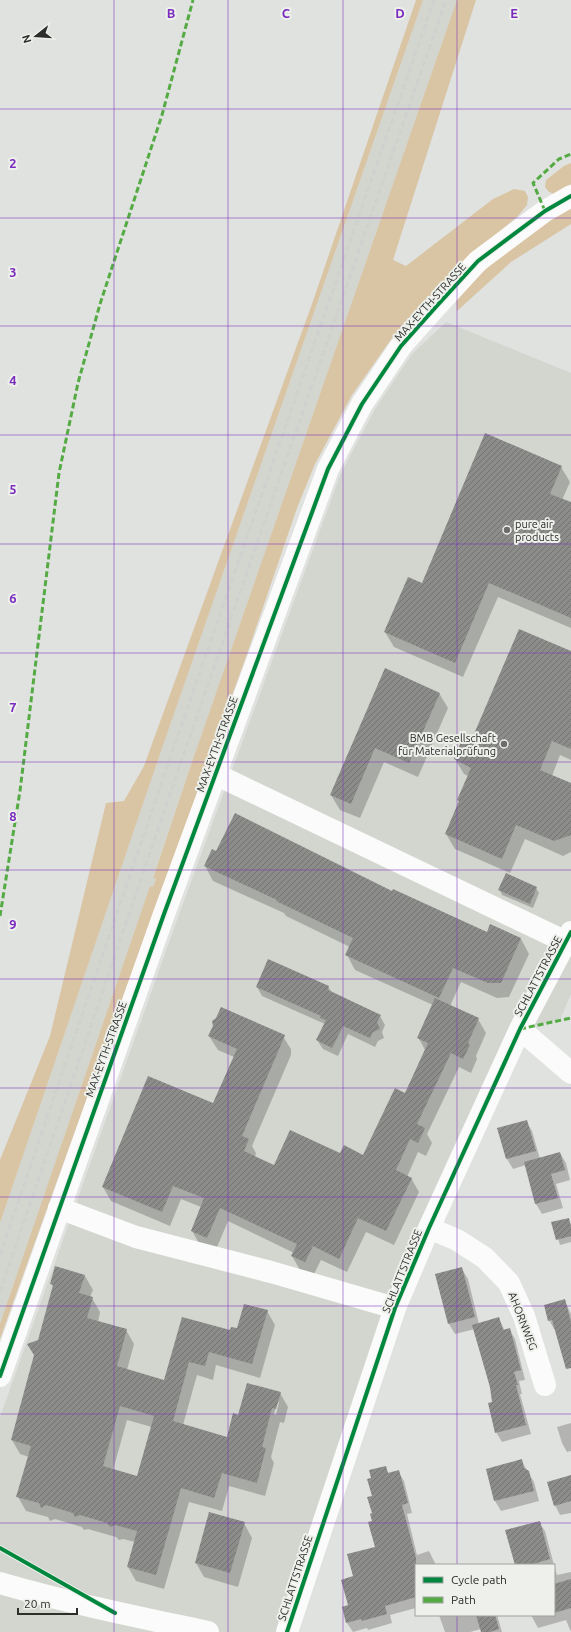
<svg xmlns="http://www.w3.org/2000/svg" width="571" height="1632" font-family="Ubuntu,sans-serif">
<defs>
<pattern id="building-hatch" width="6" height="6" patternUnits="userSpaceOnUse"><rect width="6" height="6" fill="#8c8d8b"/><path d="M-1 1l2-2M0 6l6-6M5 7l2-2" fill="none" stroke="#737472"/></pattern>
</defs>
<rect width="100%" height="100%" fill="#e0e2df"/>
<path fill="#d2d6cf" d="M423,0H457L191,765L153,877L156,879L153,887L150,886L0,1324V1223L160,754Z
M446,322L571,373V994L560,1020L520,1029L429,1228L287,1632H0V1417L177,920L341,473L375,409L412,354Z"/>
<path fill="#d9c4a4" d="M416,0H423L160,754L0,1223V1160L50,1036L106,803L124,801L144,766L312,304Z
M457,0H476L393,260L406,266L493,199L514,189L525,191L528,197L527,205L518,216L471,255L424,302L392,338L352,395L315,464L297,508L247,654L0,1339V1324L3,1315L150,886L153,887L156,879L153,878L191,765Z
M571,163V184L554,194L549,192L545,187L546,180L564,166Z
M571,206V224L511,262L457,311L456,297C491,263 529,230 571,206Z"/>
<path fill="#0003" fill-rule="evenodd" d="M561,467L570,482L562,500L571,504V628L498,597L463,677L394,647L385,632L422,584Z
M571,652V760L560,755L552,776L571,784V852L563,856L525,839L510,873L455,849L446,834L460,803L458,800L468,776L464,774L455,759Z
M385,670L439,693L448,708L418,777L384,762L360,818L340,810L331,795Z
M205,866L393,892L487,934L521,939L529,954L509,997L497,998L461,982L450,1006L478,1019L486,1033L476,1056L477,1059L471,1073L459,1067L427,1134L432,1143L426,1156L418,1152L407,1177L411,1178L419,1192L394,1245L366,1232L347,1272L321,1260L313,1276L300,1270L292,1256L294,1253L228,1221L215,1252L200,1245L192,1231L201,1207L181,1199L170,1226L111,1201L103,1187L214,1105L234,1057L218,1050L209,1036L282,1035L291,1049V1055L252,1146L256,1153L255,1157L274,1166L340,1154L364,1156L405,1094L425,1050L418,1037L433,1005L355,970L347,955L350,947L286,916L284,913L213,881Z
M536,888L539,893L533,908L502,895L500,890Z
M257,987H328L332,992L380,1016L385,1025L382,1032L384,1038L378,1041L375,1047L348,1034L338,1056L323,1049L317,1040L325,1024L262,996Z
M526,1121L532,1131L540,1159L560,1153L566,1163L570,1180L556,1184L563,1208L542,1214L536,1204L526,1165L513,1169L507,1159L499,1128Z
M568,1219L571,1224V1242L560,1245L553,1223Z
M462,1269L468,1279L479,1324L499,1319L505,1331L509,1329L515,1339L525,1380L519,1381L522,1394H520L531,1434L502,1442L496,1432L494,1403L490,1387L475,1329L455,1334L449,1324Z
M85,1276L93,1290L90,1297L92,1298L100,1312L98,1322L126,1330L134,1344L127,1370L165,1381L183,1318L231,1332L238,1330L267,1311L275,1325L260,1378L216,1365L213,1380L197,1375L183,1425L228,1438L239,1416L280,1393L288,1407L284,1423L280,1422L271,1457L274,1463L265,1496L229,1486L222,1511L189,1502L164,1589L136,1581L128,1567L135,1542L123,1539L119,1540L116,1537L88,1529L84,1530L82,1527L55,1519L50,1521L48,1517L26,1511L18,1497L29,1457L20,1454L12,1440L35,1356L28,1345L39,1340L54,1287L51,1284ZM277,1402H279L276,1415L274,1414ZM127,1420L152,1427L138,1477L113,1470Z
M565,1301L571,1314V1365L556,1329H554L549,1320Z
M571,1423V1451L567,1452L562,1443L557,1427Z
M521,1460L534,1482L539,1501L501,1511L495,1501Z
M385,1467L389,1474L398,1471L404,1481L412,1513L407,1514L417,1555L429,1551L436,1565H416V1608L390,1615L392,1623L368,1630L367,1628L353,1632L347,1623L354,1577L376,1547L373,1522V1479Z
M571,1476V1513L560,1515L555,1505Z
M539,1522L545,1531L554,1565H516Z
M244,1523L252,1538L238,1587L204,1577L196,1563Z
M554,1565L557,1575L571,1572V1632L566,1620L538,1628L531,1615H554Z
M439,1615H497L502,1632H482L481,1629L470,1632H445Z"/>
<path fill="url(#building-hatch)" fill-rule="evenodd" d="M485,433L562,466L550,494L571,502V618L489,583L455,663L384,632L408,577L422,583Z
M519,629L571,651V749L552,741L540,770L571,783V835L554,841L516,825L502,859L445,834L459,801L457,800L471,768L454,759L463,737L471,741Z
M385,668L440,693L409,763L375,748L351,804L330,795Z
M235,813L392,891L393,889L487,932L490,924L521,938L501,983H488L453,968L439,998L345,955L353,938L276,901L277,900L204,866L212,849L216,851Z
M506,873L537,887L530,904L498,890Z
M268,959L329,986L328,990L381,1015L377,1022L380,1029L373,1032L370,1038L343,1026L332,1048L316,1040L326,1020L320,1018L321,1016L256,987Z
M435,998L479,1018L468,1043L470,1045L463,1059L451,1053L417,1124L425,1128L418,1143L410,1139L396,1170L412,1178L386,1231L358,1218L339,1259L313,1246L305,1262L291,1256L297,1244L220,1208L207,1238L191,1231L204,1198L173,1186L162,1212L102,1187L148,1076L213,1103L237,1049L208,1036L213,1026L212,1021L216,1018L221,1007L285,1035L242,1136L249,1139L244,1151L274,1165L290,1130L340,1153L344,1145L363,1155L395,1088L405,1093L428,1043L417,1038Z
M527,1120L536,1151L506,1159L497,1128Z
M560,1152L565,1170L551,1174L558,1198L535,1204L524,1162Z
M569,1218L571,1227V1236L556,1240L551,1222Z
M55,1266L85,1275L79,1293L93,1297L87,1318L127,1329L117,1366L164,1380L182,1317L230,1330L231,1327L237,1328L244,1304L268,1310L252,1364L209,1352L205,1366L189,1362L173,1421L227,1437L233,1413L238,1415L247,1383L281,1392L276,1409L272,1408L262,1447L266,1448L257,1483L222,1473L214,1498L181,1488L156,1575L127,1567L137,1531L115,1525L110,1527L107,1523L80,1515L75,1517L73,1513L46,1505L41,1508L39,1503L16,1497L31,1446L11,1440L34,1355L27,1344L38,1340L53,1285L50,1284ZM120,1406L154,1416L137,1476L103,1466Z
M462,1267L475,1317L448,1324L435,1274Z
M565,1299L571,1322V1368L566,1369L552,1320L548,1321L544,1305Z
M499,1317L503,1330L510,1328L521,1370L514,1372L518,1385H516L526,1425L495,1433L488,1403L492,1402L490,1387L472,1325Z
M522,1459L524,1468L529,1471L534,1491L494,1501L486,1469Z
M386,1466L388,1473L399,1470L408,1503L402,1505L416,1558V1597L385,1606L387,1614L362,1621L361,1619L346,1623L342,1607L348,1605L341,1580L353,1576L347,1554L375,1547L368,1522L372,1521L370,1514L372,1513L367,1497L372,1496L367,1479L371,1478L369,1470Z
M571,1475V1501L554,1506L547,1482Z
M209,1512L245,1522L230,1573L195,1563Z
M540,1521L550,1559L530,1565H515L505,1530Z
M571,1579V1608L554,1613V1584Z
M476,1615H495L499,1629L490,1632H481Z"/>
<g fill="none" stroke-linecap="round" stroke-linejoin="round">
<path stroke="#fafbfa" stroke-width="22" d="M215,774L566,942
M520,1029L571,1073
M59,1208L136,1237L271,1272L395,1308
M429,1228L457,1240L485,1258L509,1283L524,1316L545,1385
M0,1376L164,914L328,469L362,404L401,346L434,309L478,261L545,211L571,196
M0,1583C69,1603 138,1617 208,1632
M287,1632L395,1308L429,1228L520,1029L571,932"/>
<path stroke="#d0d0cf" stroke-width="3" stroke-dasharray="6 3" stroke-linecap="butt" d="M0,1255L170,758L434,0
M0,1292L181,762L446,0"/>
<path stroke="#54ab44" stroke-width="3" stroke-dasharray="6 3" stroke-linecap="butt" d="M545,211L533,183L559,159L571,154
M0,916L20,791L59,473L78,383L100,304L162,115L193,0
M520,1029L571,1018"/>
<g stroke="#edf0eb" stroke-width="6">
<path id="cycleway" d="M0,1376L164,914L328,469L362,404L401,346L434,309L478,261L545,211L571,196
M0,1548L115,1613
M287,1632L395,1308L429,1228L520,1029L571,932"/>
</g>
<use href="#cycleway" stroke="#00873e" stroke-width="4"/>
</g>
<path fill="none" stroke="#7b2cbf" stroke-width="1" stroke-opacity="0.55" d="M114,0V1632M228,0V1632M343,0V1632M457,0V1565M0,109H571M0,218H571M0,326H571M0,435H571M0,544H571M0,653H571M0,762H571M0,870H571M0,979H571M0,1088H571M0,1197H571M0,1306H571M0,1414H571M0,1523H571M457,1615V1632"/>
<g fill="#6c6d6b" stroke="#edf0eb" stroke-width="1.5">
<circle cx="507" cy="530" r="4"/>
<circle cx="504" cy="744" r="4"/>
</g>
<g text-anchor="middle" stroke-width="4" stroke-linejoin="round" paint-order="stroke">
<g font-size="11" fill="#2d2e2c" stroke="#edf0eb">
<text transform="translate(430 302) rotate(-48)" y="4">MAX-EYTH-STRASSE</text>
<text transform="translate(217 744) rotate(-70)" y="4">MAX-EYTH-STRASSE</text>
<text transform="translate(538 976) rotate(-62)" y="4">SCHLATTSTRASSE</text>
<text transform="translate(106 1049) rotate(-70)" y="4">MAX-EYTH-STRASSE</text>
<text transform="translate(402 1271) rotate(-68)" y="4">SCHLATTSTRASSE</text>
<text transform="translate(523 1321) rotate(69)" y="4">AHORNWEG</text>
<text transform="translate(295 1578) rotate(-72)" y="4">SCHLATTSTRASSE</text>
</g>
<g font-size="11" fill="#2d2e2c" stroke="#edf0eb" text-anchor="start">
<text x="515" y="528">pure air<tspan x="515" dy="13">products</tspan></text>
<text x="496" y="742" text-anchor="end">BMB Gesellschaft<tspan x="496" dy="13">für Materialprüfung</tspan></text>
</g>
</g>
<g font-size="13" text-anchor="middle" font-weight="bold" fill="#7b2cbf" stroke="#edf0eb" stroke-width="4" stroke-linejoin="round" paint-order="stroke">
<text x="171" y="18">B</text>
<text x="286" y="18">C</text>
<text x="400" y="18">D</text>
<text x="514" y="18">E</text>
<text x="13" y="168">2</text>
<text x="13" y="277">3</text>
<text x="13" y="385">4</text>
<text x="13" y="494">5</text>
<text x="13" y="603">6</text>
<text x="13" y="712">7</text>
<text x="13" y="821">8</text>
<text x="13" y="929">9</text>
</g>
<rect x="415" y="1564" width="140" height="52" fill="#edf0eb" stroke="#a0a29f"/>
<rect x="423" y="1577" width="20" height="6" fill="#00873e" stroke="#a0a29f"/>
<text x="451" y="1584" font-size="12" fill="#2d2e2c">Cycle path</text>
<rect x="423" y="1597" width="20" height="6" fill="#54ab44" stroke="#a0a29f"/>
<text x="451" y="1604" font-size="12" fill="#2d2e2c">Path</text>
<g transform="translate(36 36) rotate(253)" stroke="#edf0eb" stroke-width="3" paint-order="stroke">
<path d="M0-3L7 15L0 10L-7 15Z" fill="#2d2e2c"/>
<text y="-6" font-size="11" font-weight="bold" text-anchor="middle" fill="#2d2e2c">N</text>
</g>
<path d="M18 1608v6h59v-6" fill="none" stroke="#2d2e2c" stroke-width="2"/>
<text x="24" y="1608" font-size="12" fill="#2d2e2c" stroke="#edf0eb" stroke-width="3" paint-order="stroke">20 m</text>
</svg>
